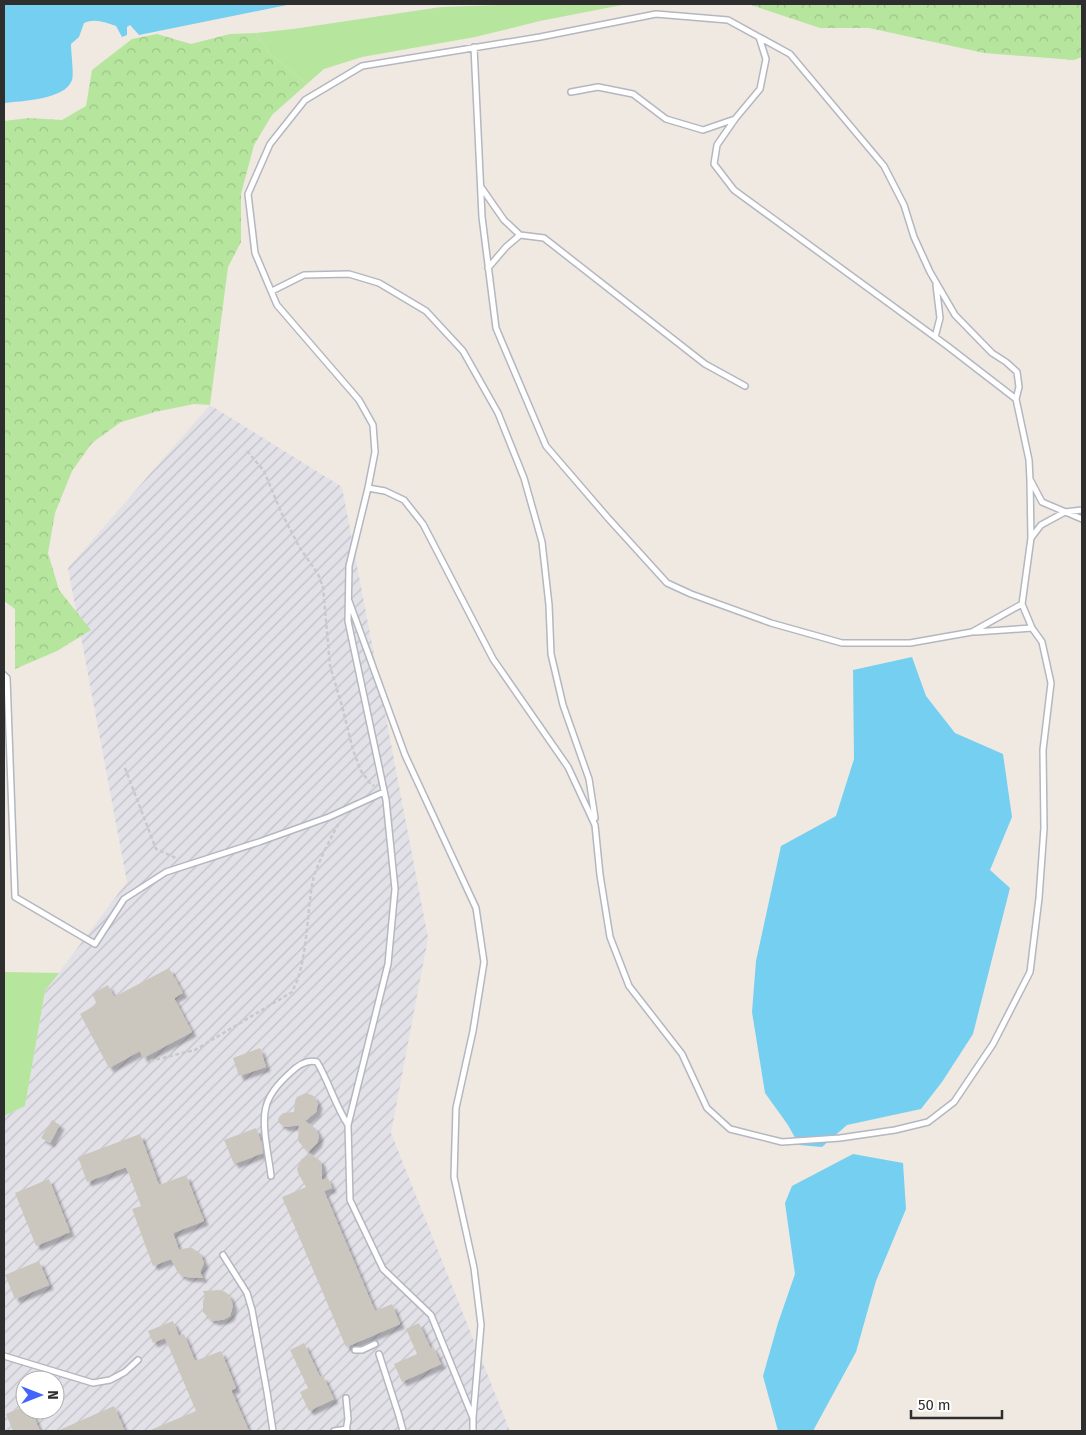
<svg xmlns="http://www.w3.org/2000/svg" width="1086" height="1435" font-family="'Fira Sans',sans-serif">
<defs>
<pattern id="industrial-furrows" width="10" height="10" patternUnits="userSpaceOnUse" patternTransform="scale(1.25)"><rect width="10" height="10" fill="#e3e1e8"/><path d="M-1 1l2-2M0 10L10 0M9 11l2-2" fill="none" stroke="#c3c1c7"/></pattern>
<pattern id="forest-crowns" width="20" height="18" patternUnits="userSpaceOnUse" patternTransform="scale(1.25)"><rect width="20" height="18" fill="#b6e59e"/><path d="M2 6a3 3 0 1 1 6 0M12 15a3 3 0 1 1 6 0" fill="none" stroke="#9dc588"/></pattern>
<filter id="shadow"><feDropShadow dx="4.5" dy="4.5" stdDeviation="1" flood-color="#0004"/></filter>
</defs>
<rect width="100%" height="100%" fill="#efe9e1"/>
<path fill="url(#industrial-furrows)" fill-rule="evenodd" d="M210,405L342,487L428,938L391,1133L510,1431H4V1116L25,1106L45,991L127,882L68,568ZM25,1380H55V1410H25Z"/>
<path fill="#b6e59e" d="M537,4H627L540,21L475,37L362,57L324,69L307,84L270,54L256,33L293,29L441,7Z
M4,972L59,973L45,991L25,1106L4,1116Z"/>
<path fill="url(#forest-crowns)" d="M748,4H1082V57L1074,60L984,53L869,28H820Z
M256,33L270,54L307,84L272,115L254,145L241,194V242L228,267L210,405L194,404L155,412L121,422L92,443L72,471L55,513L48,553L59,590L91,630L57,651L15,669V609L4,601V121L29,118L62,120L86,106L92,70L132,39L157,34L191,44L230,34Z"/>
<path fill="#75cff0" d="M4,4H292L139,35L130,25L127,27V35L122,37L116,26C106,22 94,18 84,23L79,37L71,44C71,52 74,74 72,80C65,100 21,101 4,103Z
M912,657L926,696L955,733L1003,754L1012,817L990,870L1010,888L973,1034L942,1082L921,1109L847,1125L822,1147L799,1145L788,1125L765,1093L752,1012L756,961L781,846L836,816L854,759L853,670Z
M853,1154L903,1163L906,1209L876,1281L856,1352L813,1431H778L763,1376L778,1323L795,1274L785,1203L792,1186Z"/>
<path fill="#cbc7bf" filter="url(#shadow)" d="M169,968L183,993L174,998L192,1032L143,1058L140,1051L109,1068L80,1014L97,1004L92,994L108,985L114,997Z
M260,1048L266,1067L239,1076L233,1058Z
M306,1093L314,1096L318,1104L316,1112L305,1121L316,1129L319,1136L317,1143L308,1152L299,1142L298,1138L299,1125L285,1127L279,1123L278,1120L279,1117L283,1113L294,1112L295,1101L297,1097Z
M52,1120L60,1125L50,1143L41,1138Z
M256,1128L262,1144L263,1153L234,1164L224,1140Z
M140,1134L159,1185L186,1175L204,1221L173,1233L179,1250L187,1248H192L200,1253L204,1263L200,1272L203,1278L185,1277L181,1275L177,1271L171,1259L153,1266L132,1209L141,1206L126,1167L87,1182L78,1157Z
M309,1154L318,1159L321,1162L322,1167V1180L328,1178L332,1188L324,1191L375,1311L392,1304L400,1324L346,1347L282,1197L306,1187L298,1173L297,1169L301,1160Z
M49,1179L70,1232L36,1246L15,1193Z
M39,1261L49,1285L15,1299L5,1275Z
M219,1290L225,1292L229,1295L233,1305L230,1316L225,1319L215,1321L210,1319L203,1312V1301L205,1296L203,1291Z
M173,1321L179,1336L184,1334L195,1361L221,1351L236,1388L231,1390L249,1431H148L196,1411L165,1338L153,1343L148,1331Z
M419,1323L431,1349L433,1347L441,1364L402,1382L394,1364L417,1354L406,1329Z
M304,1343L320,1377L323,1376L334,1399L309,1411L300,1392L308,1388L290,1350Z
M25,1406V1410H31L40,1431H13L6,1414Z
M114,1406L125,1431H57Z"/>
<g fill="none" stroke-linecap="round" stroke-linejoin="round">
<g stroke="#b4b7c1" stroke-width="8">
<path id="service" d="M474,47L482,217L496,328L546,446L608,518L667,583L691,594L771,623L842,643H910L972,632L1022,604
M571,92L598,87L633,94L666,119L703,130L735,119L760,89L766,59L759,37
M735,119L717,145L714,164L734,190L946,345L1016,399
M481,187L504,220L520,235
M488,268L506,247L520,235L544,238L705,364L745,386
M272,291L304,275L349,274L379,283L426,311L463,351L498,413L524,478L542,542L549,605L551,654L563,705L589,779L595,818
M935,337L940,318L936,285
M1031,481L1042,502L1082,519
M368,488L385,491L404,500L423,524L493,659L568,767L595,825L600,875L610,937L629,986L682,1054L707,1108L730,1129L782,1142L840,1138L895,1130L928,1122L954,1102L993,1044L1030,972L1039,898L1044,828L1043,750L1051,683L1042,642L1032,628L1022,604L1031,538L1030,480L1029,460L1016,399L1019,387L1017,372L1006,362L992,353L955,315L930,272L914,237L904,205L884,166L790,54L728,20L656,14L540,37L362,66L305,100L270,144L248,194L255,253L277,305L359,400L373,425L375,452L368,488L349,566L348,621L386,800L395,889L388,964L348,1125L350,1200L383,1269L431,1315L473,1418
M1031,538L1041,525L1065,512L1082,510
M349,601L405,755L476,908L484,962L473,1031L456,1108L454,1177L474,1268L481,1325L473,1418V1431
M975,632L1032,628
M4,675L7,678L15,897L95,944L124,899L166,872L259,842L329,817L384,792
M271,1176C269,1157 261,1125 266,1107C269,1094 281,1081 290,1073C297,1066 307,1059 317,1062C329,1082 335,1105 348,1125
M223,1255L247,1293L252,1310L267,1392L273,1431
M355,1350H362L375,1344
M379,1354L399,1416L403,1431
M4,1356L93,1383L110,1380L125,1372L138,1360
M346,1398L348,1419L346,1431
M334,1431L347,1429"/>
</g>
<path stroke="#c9c9c9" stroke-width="2.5" stroke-dasharray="4 2.5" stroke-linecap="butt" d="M247,451L264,471L281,512L300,548L318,574L323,587L330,666L342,706L353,750L361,771L370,783L374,786
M125,768L156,849L178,859
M150,1061L195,1050L292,992C294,987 298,981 299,975C308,944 307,911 313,880C317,863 332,836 340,821"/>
<use href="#service" stroke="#fff" stroke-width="5"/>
</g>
<rect width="1086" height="1435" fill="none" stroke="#2e2e2e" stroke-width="10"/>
<g transform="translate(40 1395) rotate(90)"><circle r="24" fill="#ffffff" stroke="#ababab"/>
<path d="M0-4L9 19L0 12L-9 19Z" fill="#4264fb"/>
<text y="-8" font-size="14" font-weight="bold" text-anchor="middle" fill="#2e2e2e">N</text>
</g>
<path d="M911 1410v8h91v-8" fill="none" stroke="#2e2e2e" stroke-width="2.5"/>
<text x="918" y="1410" font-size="15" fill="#2e2e2e" stroke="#ffffff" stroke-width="4" paint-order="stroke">50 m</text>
</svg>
